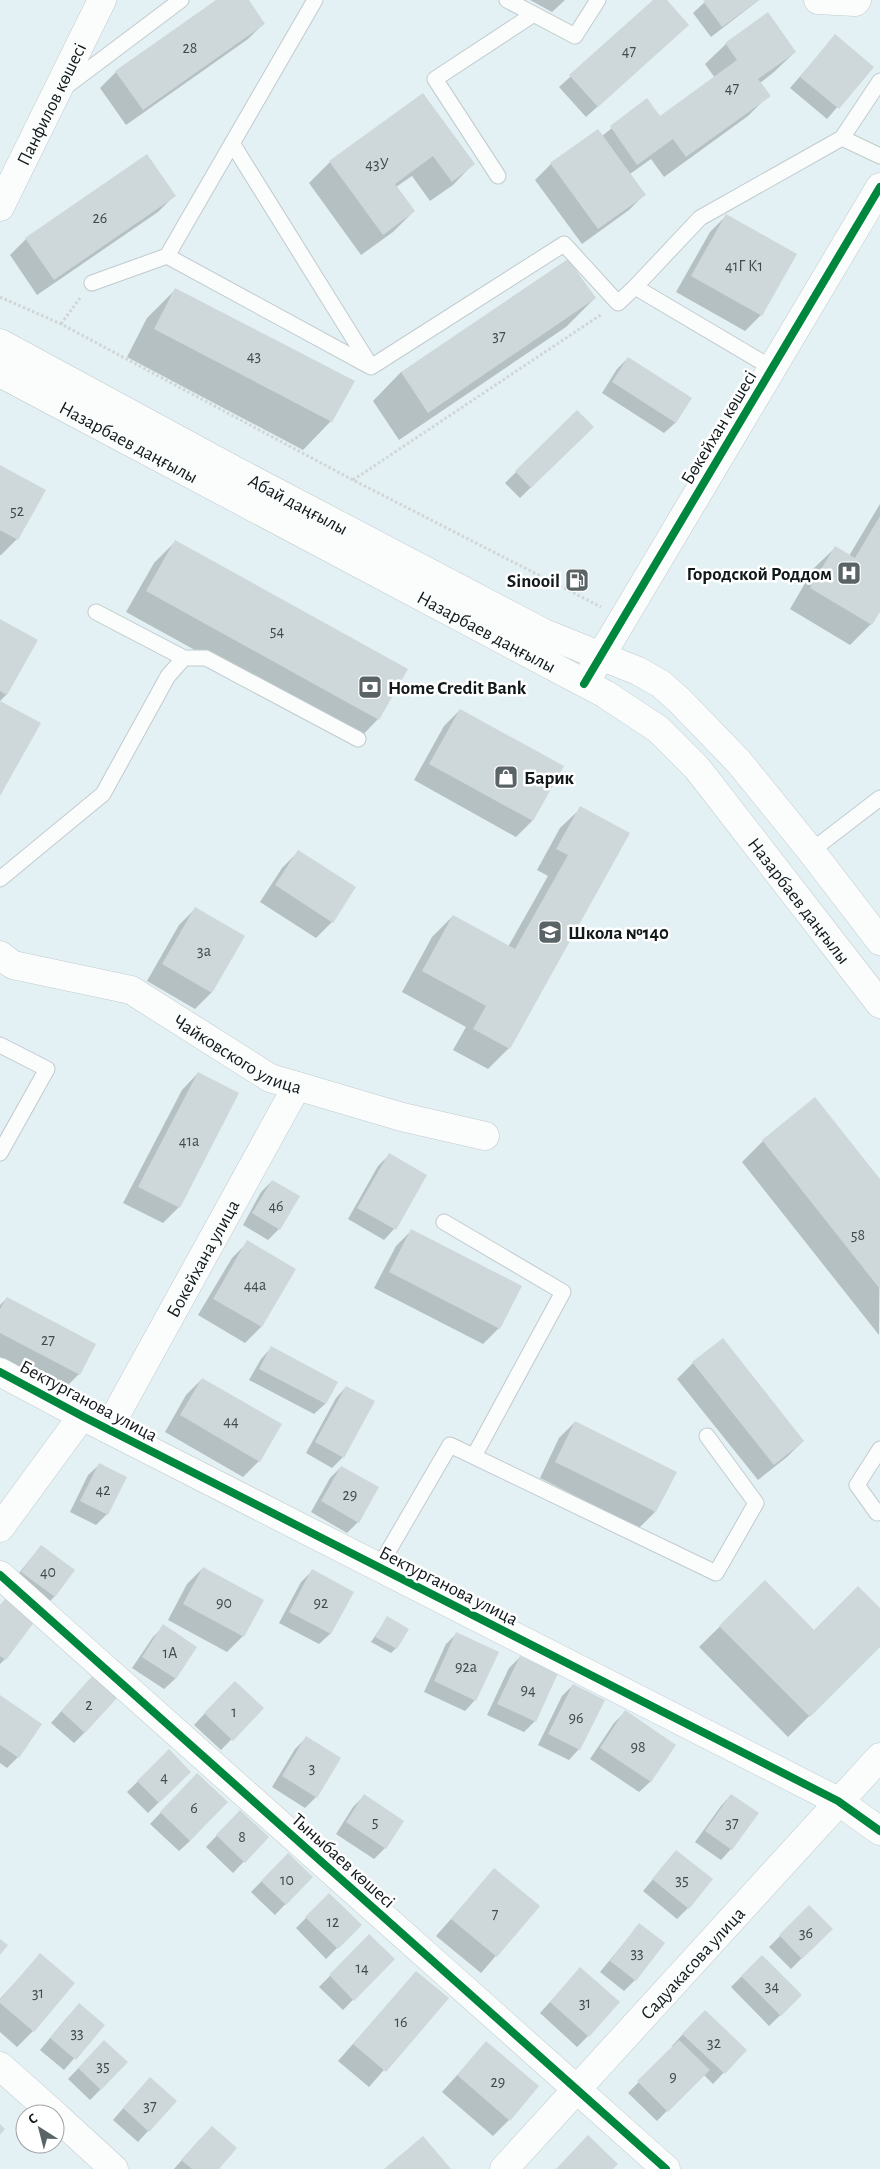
<svg xmlns="http://www.w3.org/2000/svg" width="880" height="2169" font-family="'Alegreya Sans',sans-serif">
<rect width="100%" height="100%" fill="#e3f0f4"/>
<path fill="#0003" d="M218,0H247L264,23L248,39L126,125L100,88L116,72Z
M530,0H565L552,12Z
M655,0H665L677,35L586,117L559,87Z
M707,0H759L711,37L693,13Z
M835,36L872,67L827,119L790,88Z
M726,44L795,52L774,72L760,83L769,95L748,116L664,177L651,159L630,174L645,194L629,210L582,244L535,180L551,164L602,136L647,100L660,118L715,78L705,64Z
M423,94L473,164L453,185L430,201L412,176L396,187L414,211L393,232L361,255L309,183L330,162Z
M146,156L174,196L158,212L37,295L10,255L26,239Z
M726,216L761,315L745,331L676,292L710,232Z
M175,290L331,421L303,450L127,357L147,318Z
M595,298L566,327L399,440L373,401L401,372Z
M628,358L691,398L675,423L664,433L602,393L617,369Z
M577,412L592,427L520,498L505,483Z
M0,466L17,539L1,555H0Z
M880,504V609L871,624L850,645L790,609L814,568L835,548L849,556Z
M175,542L378,719L358,740L126,612L154,563Z
M0,620L36,640L6,695L0,701Z
M460,710L562,767L532,821L516,837L414,780L444,726Z
M581,808L628,834L509,1048L488,1069L453,1050L466,1027L402,992L432,937L453,916L508,947L548,876L537,870L560,828Z
M298,852L332,922L316,938L260,902L282,868Z
M195,909L243,936L211,993L195,1009L147,981L179,925Z
M198,1073L179,1207L163,1223L123,1203L182,1090Z
M815,1099L880,1181L879,1335L742,1162L763,1141Z
M389,1155L394,1229L384,1240L348,1219L378,1166Z
M272,1181L279,1229L268,1240L243,1225L261,1192Z
M412,1230L520,1287L499,1328L483,1344L374,1288L396,1246Z
M248,1242L294,1269L261,1327L245,1343L198,1315L232,1258Z
M7,1298L79,1374L63,1390L0,1357V1305Z
M271,1348L337,1382L325,1404L314,1414L249,1380L261,1359Z
M693,1363L803,1441L787,1457L758,1480L677,1379Z
M202,1379L259,1461L243,1477L165,1432L186,1395Z
M346,1387L343,1457L332,1468L306,1453L336,1398Z
M575,1422L655,1512L639,1528L540,1478L559,1438Z
M99,1465L107,1514L96,1525L70,1512L88,1475Z
M341,1467L358,1522L347,1533L311,1512L330,1478Z
M41,1546L74,1570L54,1597L44,1607L11,1583Z
M203,1568L243,1636L227,1652L168,1620L187,1584Z
M312,1571L352,1592L330,1634L319,1644L279,1623L301,1582Z
M765,1582L814,1631L880,1609V1646L788,1737L699,1647Z
M0,1605L5,1659L0,1664Z
M387,1618L396,1648L391,1653L371,1642Z
M164,1626L196,1647L175,1679L164,1689L132,1668L153,1637Z
M457,1633L475,1700L465,1711L424,1692L446,1644Z
M520,1657L535,1721L524,1732L487,1715L509,1668Z
M573,1685L579,1749L569,1760L538,1745L562,1696Z
M82,1688L85,1732L74,1743L51,1723Z
M224,1693L262,1708L221,1750L194,1725Z
M0,1697L40,1724L18,1757L7,1768L0,1763Z
M625,1712L674,1745L650,1782L639,1792L590,1759L614,1723Z
M306,1738L316,1797L305,1808L272,1787L295,1749Z
M169,1751L189,1772L148,1813L127,1792Z
M187,1785L190,1841L179,1851L150,1824Z
M731,1795V1849L721,1860L695,1842L721,1806Z
M364,1796L385,1848L374,1859L336,1834L353,1807Z
M240,1811L267,1837L233,1873L206,1847Z
M676,1852L688,1908L677,1919L643,1891Z
M288,1854L311,1877L275,1915L251,1892Z
M494,1870L538,1907L481,1973L436,1936Z
M329,1895L360,1925L326,1959L296,1928Z
M809,1907L831,1929L791,1969L769,1947Z
M639,1925L635,1980L624,1991L600,1972Z
M369,1936L393,1959L343,2010L319,1987Z
M40,1955L33,2031L17,2047L0,2032V1999Z
M762,1956L801,1995L769,2026L731,1987Z
M416,1972L447,1998L369,2087L338,2061Z
M570,1980L588,2036L577,2047L540,2013Z
M69,2015L103,2025L64,2070L40,2050Z
M694,2022L745,2050L713,2084L703,2074L657,2121L628,2093L673,2047L672,2046Z
M486,2043L509,2120L493,2136L442,2092Z
M94,2052L101,2089L90,2100L68,2079Z
M139,2090L148,2131L138,2142L113,2120Z
M201,2138L217,2169H174Z"/>
<path fill="#ced8db" d="M216,0H249L265,24L143,110L115,71Z
M653,0H667L689,25L598,107L569,75Z
M705,0H759L722,27L703,1Z
M768,12L796,52L758,79L771,96L686,157L673,139L637,165L610,126L647,98L660,116L737,60L725,43Z
M835,34L874,67L839,109L800,77Z
M423,93L475,164L452,182L433,156L395,184L415,211L383,235L329,161Z
M598,129L646,195L598,229L550,163Z
M147,154L176,196L54,280L25,238Z
M726,214L797,254L762,316L691,276Z
M568,259L596,298L428,413L401,372Z
M175,288L355,381L332,422L154,329Z
M628,357L692,398L676,423L612,382Z
M577,410L594,427L531,488L515,471Z
M0,465L46,490L18,540L0,530Z
M880,516V612L872,625L810,588L835,546L855,558Z
M175,540L408,669L379,720L146,591Z
M0,619L38,640L7,695L0,691Z
M0,701L41,723L0,796Z
M460,709L564,766L533,821L429,764Z
M580,806L630,833L510,1049L473,1029L486,1006L422,971L453,915L515,949L568,855L556,849Z
M298,850L356,887L333,923L275,885Z
M195,907L245,936L212,993L162,964Z
M198,1072L239,1093L180,1208L138,1187Z
M815,1097L880,1179V1289L762,1140Z
M389,1153L427,1175L396,1230L357,1208Z
M272,1180L300,1196L280,1230L252,1213Z
M411,1229L522,1286L500,1329L389,1272Z
M247,1240L296,1269L262,1327L213,1299Z
M7,1297L96,1344L80,1375L0,1333V1309Z
M723,1338L804,1441L774,1465L692,1362Z
M271,1346L338,1382L326,1404L259,1369Z
M202,1378L282,1424L260,1462L180,1415Z
M346,1386L375,1401L344,1458L315,1442Z
M575,1421L677,1472L656,1512L555,1462Z
M99,1463L127,1477L108,1515L80,1501Z
M341,1466L379,1487L359,1523L321,1501Z
M41,1545L75,1570L55,1597L21,1572Z
M203,1567L264,1600L244,1637L183,1604Z
M312,1569L354,1592L331,1634L289,1612Z
M765,1580L814,1630L858,1586L880,1608V1647L810,1717L719,1626Z
M5,1599L35,1621L6,1660L0,1656V1605Z
M387,1616L409,1629L397,1649L375,1637Z
M163,1624L197,1647L176,1679L142,1657Z
M456,1632L499,1652L476,1701L434,1681Z
M520,1656L558,1673L536,1722L497,1704Z
M93,1675L117,1698L85,1733L61,1711Z
M235,1681L264,1708L233,1741L204,1713Z
M573,1684L605,1700L580,1750L548,1734Z
M0,1695L42,1724L19,1758L0,1745Z
M625,1710L676,1745L651,1782L600,1748Z
M306,1736L341,1758L317,1798L282,1776Z
M169,1749L191,1772L159,1803L137,1781Z
M197,1773L228,1802L190,1841L160,1812Z
M364,1794L404,1821L386,1849L346,1822Z
M731,1794L759,1813L732,1850L705,1831Z
M240,1810L269,1837L245,1863L216,1835Z
M676,1850L713,1879L689,1909L652,1879Z
M288,1853L313,1877L286,1905L261,1881Z
M494,1868L540,1906L497,1957L451,1919Z
M329,1893L362,1925L338,1949L305,1917Z
M809,1905L833,1929L802,1959L779,1935Z
M639,1923L665,1943L636,1981L610,1961Z
M369,1934L395,1959L354,2001L329,1975Z
M0,1939L8,1945L0,1955Z
M40,1953L75,1983L34,2032L0,2003V2000Z
M762,1955L802,1995L781,2016L741,1976Z
M580,1967L620,2002L589,2037L550,2002Z
M416,1971L449,1998L386,2072L353,2044Z
M79,2003L105,2025L76,2060L50,2038Z
M705,2010L747,2050L725,2074L682,2034Z
M104,2040L128,2062L101,2090L78,2068Z
M679,2040L710,2070L668,2112L637,2081Z
M486,2041L539,2086L510,2121L457,2075Z
M150,2077L177,2101L149,2132L123,2108Z
M0,2124L5,2129L0,2135Z
M212,2126L237,2148L219,2169H192L181,2160Z
M588,2135L618,2164L613,2169H556Z
M423,2136L451,2169H384Z"/>
<g fill="none" stroke-linecap="round" stroke-linejoin="round">
<g stroke="#c1cbce" stroke-width="17">
<path id="lane" d="M315,0L167,256L371,367L564,244L618,303L635,287L772,368
M507,0L575,36L598,0
M64,88L181,0
M842,138L880,81
M232,143L370,365
M498,176L435,79L534,14
M92,283L167,256
M635,287L700,218L842,138L880,156
M96,612L184,658
M811,851L880,798
M0,879L103,794L168,676L184,658H206L358,739
M0,1045L47,1069L0,1153
M444,1222L563,1292L474,1456
M880,1449L857,1485L877,1513L880,1511
M379,1567L450,1445L716,1573L756,1503L707,1436"/>
</g>
<g stroke="#c1cbce" stroke-width="29">
<g id="street">
<path d="M818,0L855,2L857,0"/>
<path id="s1" d="M0,207L102,0"/>
<path id="s2" d="M0,955L13,965L131,990L270,1078L402,1117L485,1136"/>
<path d="M0,1372L82,1416L838,1801L880,1831"/>
<path id="s3" d="M108,1429L297,1086"/>
<path d="M0,1528L82,1416"/>
<path d="M0,1575L666,2169"/>
<path d="M0,2066L54,2114"/>
<path d="M55,2115L114,2169"/>
<path id="s4" d="M504,2169L880,1757"/>
</g>
</g>
<g stroke="#c1cbce" stroke-width="29">
<g id="secondary">
<path id="s5" d="M0,343L236,471L544,633L638,671L661,684L679,700L739,762L811,851L880,941"/>
<path id="s6" d="M0,373L605,694L658,729L697,768L880,1004"/>
<path d="M592,671L880,187"/>
</g>
</g>
<path stroke="#d1d5d5" stroke-width="3" stroke-dasharray="2.5 2.5" stroke-linecap="butt" d="M0,297L61,324L353,480L601,607
M61,324L80,298
M353,480L602,314"/>
<use href="#lane" stroke="#fbfdfd" stroke-width="15"/>
<use href="#street" stroke="#fbfdfd" stroke-width="28"/>
<use href="#secondary" stroke="#fbfdfd" stroke-width="28"/>
<g stroke="#fff" stroke-width="11">
<path id="cycleway" d="M584,684L880,187
M0,1372L82,1416L838,1801L880,1831
M0,1575L666,2169"/>
</g>
<use href="#cycleway" stroke="#00873e" stroke-width="8"/>
</g>
<defs>
<g id="hospital-square" transform="scale(1.25)"><rect x="-9" y="-9" width="18" height="18" rx="4" fill="#5a6467" stroke="#fff"/><path d="M-5-5h3v3.5h4V-5h3V5h-3V1.5h-4V5h-3Z" fill="#fff"/></g>
<g id="fuel-square" transform="scale(1.25)"><rect x="-9" y="-9" width="18" height="18" rx="4" fill="#5a6467" stroke="#fff"/><path d="M-5.5-6h7V0h2V4h1.3V-2.5L3-4.5l.8-.8L6-3V5H2.5V1h-1V6h-7ZM-4.2-4.7v3.2H.2V-4.7Z" fill="#fff"/></g>
<g id="bank-square" transform="scale(1.25)"><rect x="-9" y="-9" width="18" height="18" rx="4" fill="#5a6467" stroke="#fff"/><path d="M-6-4H6V4H-6ZM0-2.3a2.3 2.3 0 1 0 0 4.6a2.3 2.3 0 1 0 0-4.6Z" fill="#fff"/></g>
<g id="shop-square" transform="scale(1.25)"><rect x="-9" y="-9" width="18" height="18" rx="4" fill="#5a6467" stroke="#fff"/><path d="M-5-2.5h2.3a2.7 3.5 0 0 1 5.4 0H5L5.5 6h-11ZM-1.5-2.5h3a1.5 2.3 0 0 0-3 0Z" fill="#fff"/></g>
<g id="school-square" transform="scale(1.25)"><rect x="-9" y="-9" width="18" height="18" rx="4" fill="#5a6467" stroke="#fff"/><path d="M0-5L7-2L0 1L-7-2ZM-4 1L0 2.5L4 1V4Q0 6-4 4Z" fill="#fff"/></g>
</defs>
<g fill-rule="evenodd">
<use href="#hospital-square" x="849" y="573"/>
<use href="#fuel-square" x="577" y="580"/>
<use href="#bank-square" x="370" y="687"/>
<use href="#shop-square" x="506" y="777"/>
<use href="#school-square" x="550" y="932"/>
</g>
<g text-anchor="middle" stroke-width="5" stroke-linejoin="round" paint-order="stroke">
<g font-size="16" fill="#40494b">
<text x="190" y="53">28</text>
<text x="629" y="56">47</text>
<text x="732" y="93">47</text>
<text x="377" y="169">43У</text>
<text x="100" y="223">26</text>
<text x="744" y="271">41Г К1</text>
<text x="499" y="341">37</text>
<text x="254" y="361">43</text>
<text x="17" y="516">52</text>
<text x="277" y="636">54</text>
<text x="204" y="956">3а</text>
<text x="189" y="1146">41а</text>
<text x="276" y="1211">46</text>
<text x="858" y="1240">58</text>
<text x="255" y="1290">44а</text>
<text x="48" y="1345">27</text>
<text x="231" y="1426">44</text>
<text x="103" y="1495">42</text>
<text x="350" y="1500">29</text>
<text x="48" y="1577">40</text>
<text x="224" y="1608">90</text>
<text x="321" y="1608">92</text>
<text x="170" y="1658">1А</text>
<text x="466" y="1672">92а</text>
<text x="528" y="1695">94</text>
<text x="89" y="1710">2</text>
<text x="234" y="1717">1</text>
<text x="576" y="1723">96</text>
<text x="638" y="1752">98</text>
<text x="312" y="1773">3</text>
<text x="164" y="1782">4</text>
<text x="194" y="1813">6</text>
<text x="375" y="1827">5</text>
<text x="732" y="1828">37</text>
<text x="242" y="1842">8</text>
<text x="287" y="1885">10</text>
<text x="682" y="1885">35</text>
<text x="495" y="1919">7</text>
<text x="333" y="1927">12</text>
<text x="806" y="1938">36</text>
<text x="637" y="1958">33</text>
<text x="362" y="1973">14</text>
<text x="772" y="1991">34</text>
<text x="38" y="1998">31</text>
<text x="585" y="2008">31</text>
<text x="401" y="2027">16</text>
<text x="77" y="2038">33</text>
<text x="714" y="2048">32</text>
<text x="103" y="2071">35</text>
<text x="673" y="2082">9</text>
<text x="498" y="2087">29</text>
<text x="150" y="2111">37</text>
</g>
<g font-size="19" fill="#11191b" stroke="#fff">
<text dy="7" stroke="none"><textPath href="#s1" startOffset="115">Панфилов көшесі</textPath></text>
<text transform="translate(718 427) rotate(-59)" y="7">Бөкейхан көшесі</text>
<text dy="7" stroke="none"><textPath href="#s6" startOffset="146">Назарбаев даңғылы</textPath></text>
<text dy="7" stroke="none"><textPath href="#s5" startOffset="339">Абай даңғылы</textPath></text>
<text dy="7" stroke="none"><textPath href="#s6" startOffset="551">Назарбаев даңғылы</textPath></text>
<text dy="7" stroke="none"><textPath href="#s6" startOffset="971">Назарбаев даңғылы</textPath></text>
<text dy="7" stroke="none"><textPath href="#s2" startOffset="262">Чайковского улица</textPath></text>
<text dy="7" stroke="none"><textPath href="#s3" startOffset="195">Бокейхана улица</textPath></text>
<text transform="translate(89 1400) rotate(28)" y="7">Бектурганова улица</text>
<text transform="translate(449 1585) rotate(27)" y="7">Бектурганова улица</text>
<text transform="translate(344 1860) rotate(42)" y="7">Тыныбаев көшесі</text>
<text dy="7" stroke="none"><textPath href="#s4" startOffset="279">Садуакасова улица</textPath></text>
</g>
<g font-size="19" font-weight="bold" fill="#11191b" stroke="#fff" text-anchor="start">
<text x="832" y="580" text-anchor="end">Городской Роддом</text>
<text x="560" y="587" text-anchor="end">Sinooil</text>
<text x="388" y="694">Home Credit Bank</text>
<text x="524" y="784">Барик</text>
<text x="568" y="939">Школа №140</text>
</g>
</g>
<g transform="translate(40 2129) rotate(324)"><circle r="24" fill="#ffffff" stroke="#a0a3a4"/>
<path d="M0-4L9 19L0 12L-9 19Z" fill="#5a6467"/>
<text y="-8" font-size="14" font-weight="bold" text-anchor="middle" fill="#11191b">С</text>
</g>
</svg>
